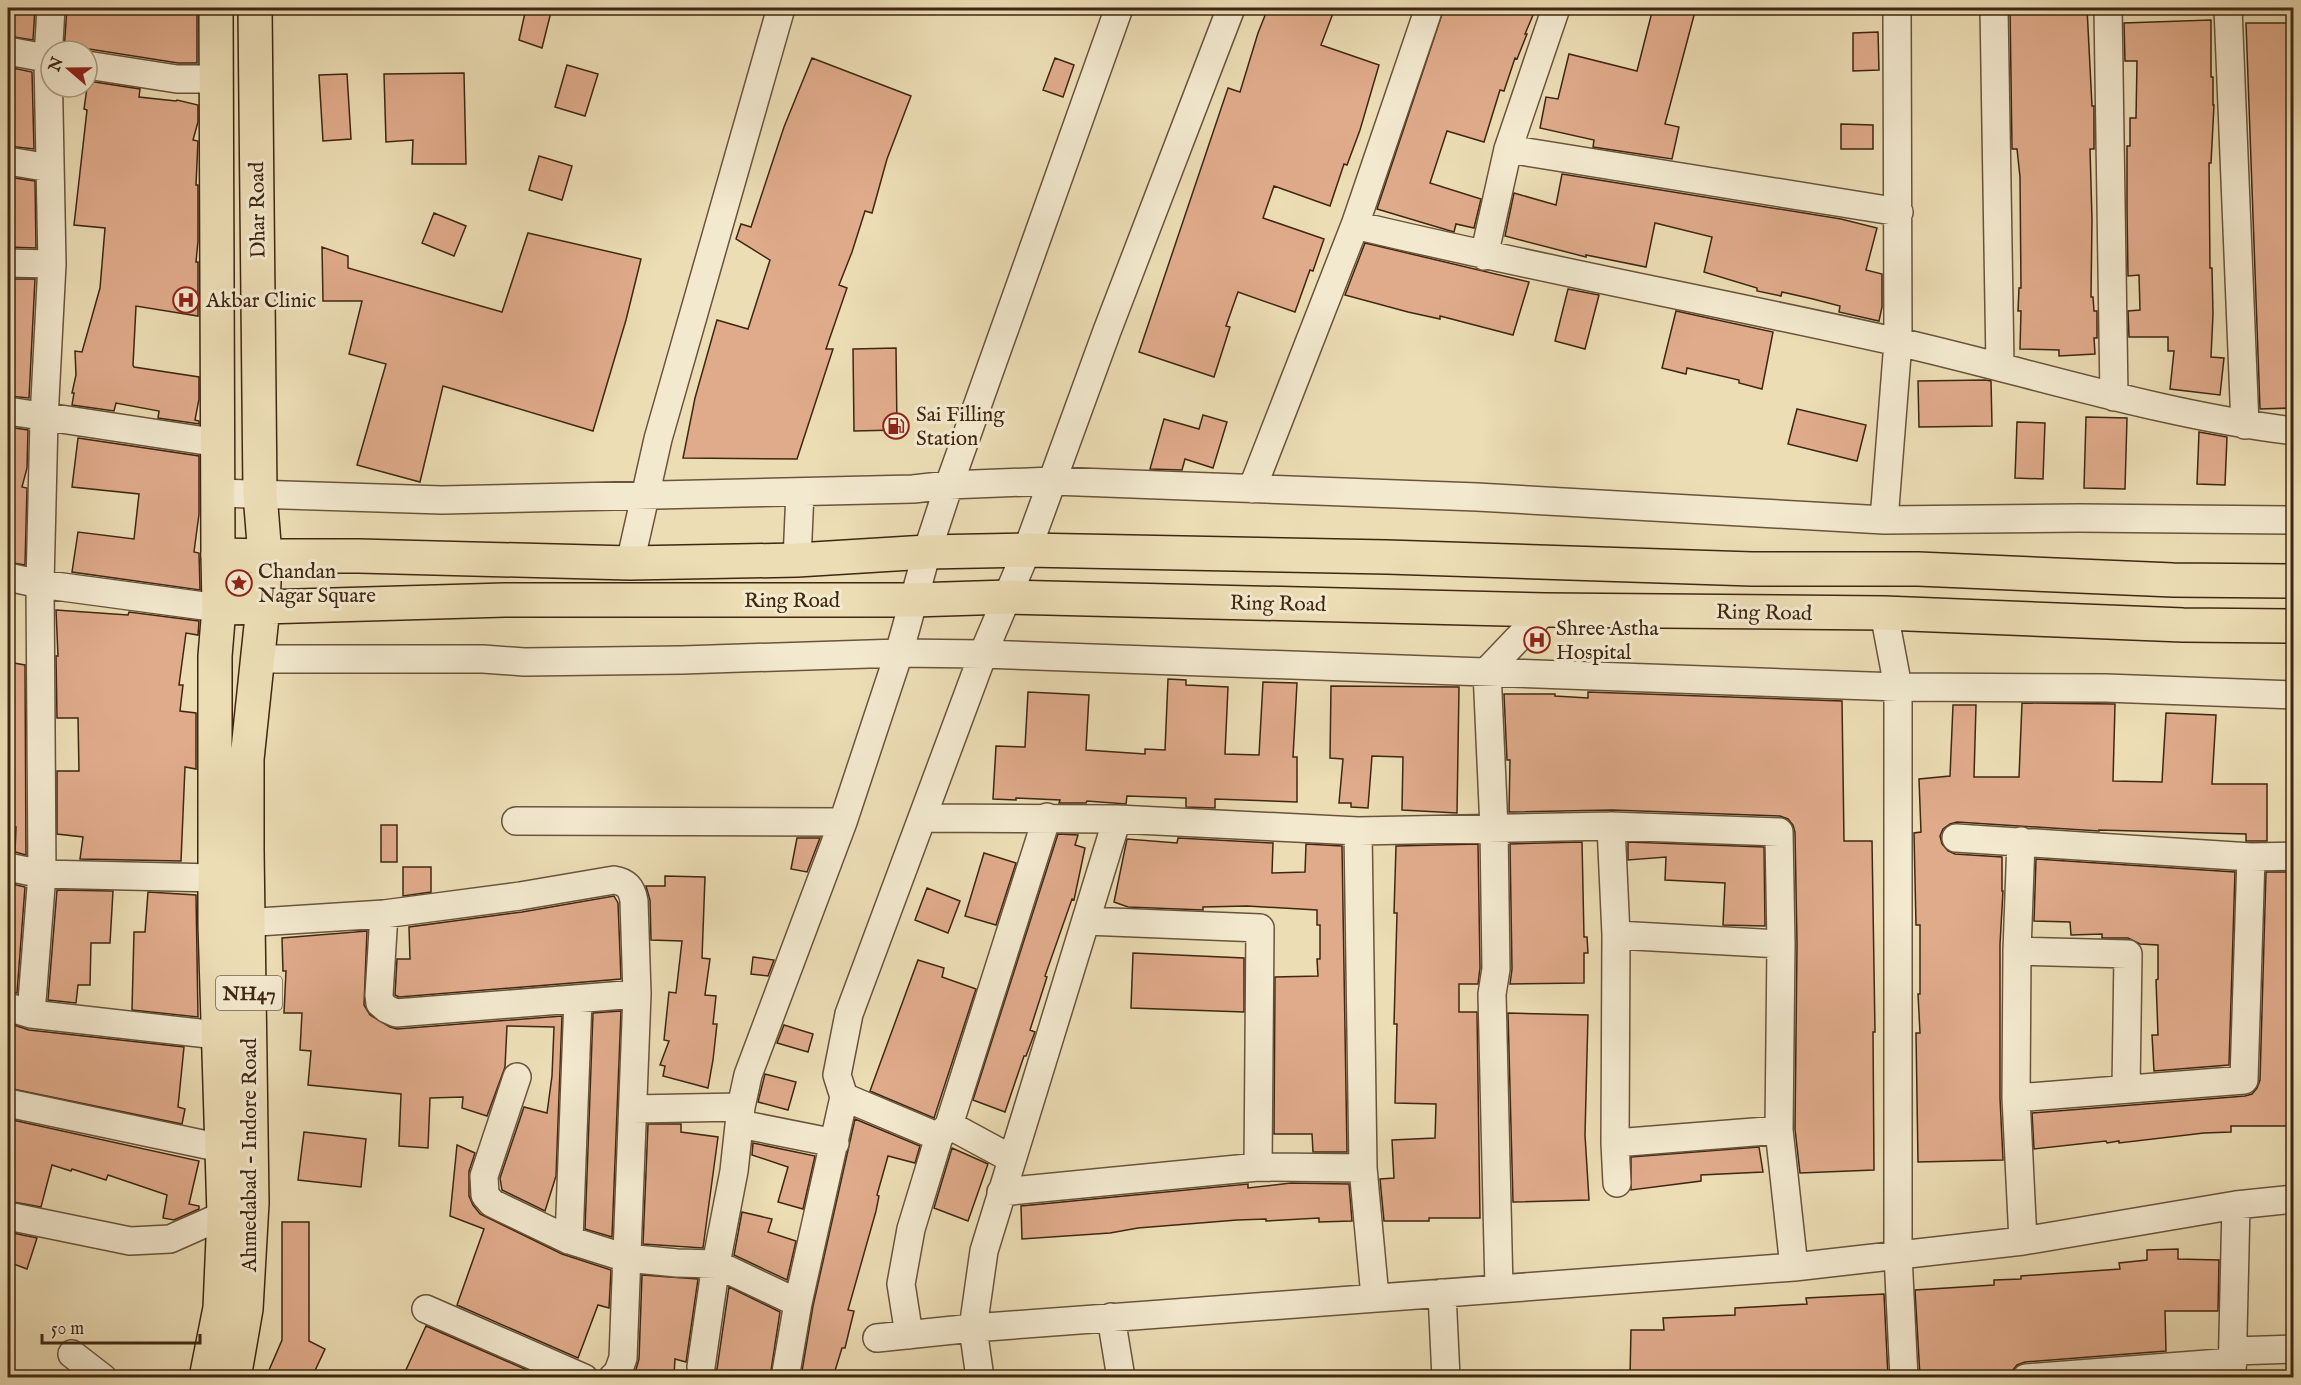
<svg xmlns="http://www.w3.org/2000/svg" width="2301" height="1385" font-family="'IM FELL English',serif">
<rect width="100%" height="100%" fill="#ecddb5"/>
<filter id="stains"><feTurbulence type="fractalNoise" baseFrequency=".00333" numOctaves="4"/><feColorMatrix values="0 0 0 0 .2 0 0 0 0 .09 0 0 0 0 .02 0 0 0 .5 -.17"/></filter>
<radialGradient id="worn" r=".72"><stop offset=".6" stop-color="#630" stop-opacity="0"/><stop offset="1" stop-color="#630" stop-opacity=".3"/></radialGradient>
<path fill="#e0ab8b" stroke="#3f2712" stroke-width="1.5" d="M8,8H35L33,40L8,36Z
M67,8H197V63H178L89,49L64,51Z
M526,8H552L542,48L519,40Z
M1268,8H1335L1321,45L1379,65L1360,130L1347,165L1344,164L1330,206L1274,186L1263,218L1324,239L1313,271L1310,270L1295,312L1238,292L1226,326L1230,327L1214,377L1139,352L1228,88L1240,92L1258,33Z
M1444,8H1536L1525,34H1527L1517,59L1515,58L1504,91L1500,90L1484,142L1447,131L1430,183L1481,199L1474,228L1456,224L1454,232L1377,209Z
M1653,8H1696L1665,124L1679,127L1672,159L1593,147L1594,140L1540,128L1546,97L1558,99L1569,54L1637,71Z
M2010,8H2087L2092,106H2094V149H2090L2092,220L2091,297H2093L2094,311H2097V338H2094L2095,354L2059,356V350L2020,349L2021,311H2018L2019,288H2021L2020,177L2017,149H2012Z
M2211,20V77H2213V105H2214L2211,163H2209L2210,268H2212L2213,314L2211,357L2224,358L2220,395L2170,389L2174,351H2168V337H2129L2128,311L2140,310L2139,275L2128,276L2127,211V146H2130V118H2136L2137,61H2125L2124,23Z
M2246,23H2294V99L2288,221L2289,254H2294V290L2289,291V304L2292,408L2260,409Z
M1878,32L1879,70L1853,71V33Z
M812,58L911,96L887,159L872,213L865,211L852,252L839,285L847,288L826,349H833L797,459L683,458L695,398L717,320L748,329L770,260L736,239L741,224L751,227L784,127Z
M1055,58L1074,65L1063,97L1043,90Z
M567,65L598,74L585,116L555,107Z
M8,67L32,72L34,149L8,146Z
M464,73L466,164H412L413,140L386,142L384,74Z
M347,74L351,139L323,141L319,75Z
M88,81L140,89L139,97L176,101L177,100L198,105V122L193,140L198,141L196,185H198V241L196,262H198V316L136,306L133,365L134,367L199,377V399L195,420L199,421V424L158,418L159,411L116,403L114,411L72,405L74,393H72L76,375L75,351L82,352L100,288L105,228L74,225L87,110L84,109Z
M1841,124L1873,125V149H1841Z
M539,156L572,166L562,200L529,190Z
M1562,174L1841,219L1877,228L1866,270L1882,274V307L1879,321L1839,312L1840,306L1813,299L1782,292L1781,296L1757,291V288L1704,272L1712,237L1655,223L1646,267L1586,255V257L1505,236L1514,193L1556,205Z
M8,177L35,181L36,248L8,247Z
M434,213L466,226L454,256L422,243Z
M528,233L641,259L626,320L593,431L443,386L420,482L357,465L386,364L349,354L362,301H323L322,247L348,256V268L502,312Z
M1365,243L1529,282L1513,335L1440,316V319L1408,312L1345,295Z
M8,279H35L29,398L8,396Z
M1568,289L1599,295L1585,349L1555,341Z
M1676,311L1773,332L1762,389L1739,383V380L1687,368L1686,374L1662,368Z
M896,348L897,430L854,431L853,349Z
M1985,380L1991,381L1992,426L1919,427L1918,381Z
M1797,409L1866,425L1857,461L1788,444Z
M1203,415L1227,422L1213,468L1185,459L1182,470L1150,469L1164,419L1199,429Z
M2086,417L2127,418L2125,489L2084,488Z
M2017,422L2045,423L2043,479L2015,478Z
M8,427L28,430L27,468L22,487L27,488L25,565L8,562Z
M2199,432L2227,437L2225,485L2197,484Z
M78,438L199,456V514L194,552L199,553L200,590L72,572L78,532L134,539L139,494L72,487Z
M56,610L128,615L129,612L199,621L198,635L186,633L179,685H183L180,711L196,713V769L185,767L181,861L80,859L83,837L57,834V771H79L78,718H57L56,656H58Z
M8,662L25,665L26,855L15,852L16,827H8Z
M1168,679L1186,680V685L1228,687L1225,754L1259,755L1263,682L1297,683L1293,757H1297V802L1215,799V808L1186,807V798L1127,796L1126,804L1087,801L1086,803H1059L1060,800L1016,798V800L993,799L996,746L1025,747L1028,692L1089,695L1086,750L1145,754V749L1165,750Z
M1331,686L1459,687L1457,813L1402,810L1403,757L1372,756L1368,808L1351,807V803H1339L1343,759L1330,758Z
M1588,692L1842,701L1844,841H1872L1875,1032H1873L1874,1170L1800,1173L1795,1129L1797,944L1795,832L1793,825L1788,819L1780,816L1612,810L1509,812L1510,760H1507L1504,694H1555V696L1588,698Z
M2022,703L2115,704L2113,781L2162,782L2166,713L2216,715L2212,784H2267V841H2246V834L2099,830V831L1957,822L1950,824L1943,829L1940,836L1942,844L1948,851L1955,854L2002,857V891H2003L2000,944V1098L2003,1160L1918,1162L1916,1033H1920L1918,994H1920V925H1916L1914,833L1921,832L1919,779L1950,776L1953,705H1976L1974,777H2019Z
M381,825H397V862H381Z
M1058,834L1078,835L1075,845L1085,848L1074,900L1072,899L1045,976L1047,977L1030,1030L1035,1032L1026,1056H1024L1005,1112L973,1100Z
M797,838H820L807,872L791,869Z
M1178,838L1273,843L1272,873L1305,872L1306,844L1342,846L1347,1152H1313L1312,1134H1274L1275,977L1318,976L1317,959H1320V925H1317V910L1247,906L1203,907V910L1128,907L1114,902L1127,839L1177,843Z
M1582,842L1584,937H1587L1588,953H1584V983L1510,984L1512,969L1510,844Z
M1628,842L1764,847L1765,926L1723,925L1725,883L1665,880L1666,857L1628,860Z
M1478,844L1480,968L1478,984H1459V1012H1477L1480,1218H1429V1221H1384L1380,1179L1394,1178L1392,1140L1435,1138L1436,1104L1395,1103L1397,1024H1394L1397,913H1394L1396,846Z
M984,853L1016,863L996,925L965,916Z
M2036,859L2235,872L2229,1065L2154,1071L2152,1035H2158L2156,980L2158,979V945L2140,944L2128,938H2102V934L2071,935L2070,922L2034,921Z
M403,867H431V892L403,896Z
M2266,872H2294L2292,1126H2231V1132L2204,1133L2119,1143V1141L2107,1143L2106,1141L2034,1149L2032,1113L2245,1096L2252,1094L2257,1088L2260,1080Z
M665,876L705,877L702,958L710,959L705,995L716,996L713,1024H717L713,1060L708,1088L663,1076L665,1066L660,1065L669,1041L664,1040L669,992L676,993L682,941L651,940L650,900L646,886H665Z
M8,883L25,887L17,993L8,992Z
M927,888L960,901L948,933L915,920Z
M57,890L113,891L110,943H91L90,985H78L76,1003L48,1000Z
M148,892L196,895L198,1017L132,1010L134,932H145Z
M614,896L618,903L621,979L399,997L395,995L397,959H410L409,927L522,912Z
M367,931L364,1005L370,1015L390,1027L397,1029L562,1016L556,1176L545,1211L502,1190L500,1178L524,1107L547,1113L552,1076L554,1027L507,1026L505,1067L487,1116L462,1108L463,1097L430,1098L428,1148L399,1146L401,1094L308,1085L311,1051L300,1050L302,1013H284L286,971H283L282,938Z
M1133,953L1244,958V1012L1131,1008Z
M753,957L774,960L768,976L751,974Z
M918,960L944,968L942,977L976,989L934,1118L870,1091Z
M621,1011L612,1237L585,1229L593,1013Z
M1508,1013L1588,1015L1585,1135L1589,1200L1513,1202Z
M8,1023L29,1030L184,1047L178,1107L185,1109L182,1124L8,1088Z
M784,1025L813,1034L808,1052L777,1043Z
M765,1074L796,1082L788,1110L758,1102Z
M8,1119L199,1161L189,1204L199,1206V1209L174,1220L163,1218L167,1195L108,1175L106,1180L72,1169L71,1171L52,1165L41,1207L8,1201Z
M855,1119L920,1146L915,1163L888,1156L877,1195L879,1196L876,1211L848,1310L854,1311L845,1348H842L834,1374L832,1373L831,1377H801L813,1306Z
M648,1124H681V1132L718,1137L703,1248L643,1244Z
M304,1132L366,1139L361,1187L298,1180Z
M753,1143L815,1156L803,1209L778,1202L788,1167L752,1155Z
M457,1145L475,1153L469,1171V1196L473,1205L480,1214L562,1254L611,1270L609,1308L598,1305L578,1358L457,1305L484,1229L450,1216Z
M1759,1147L1763,1172L1701,1175V1181L1631,1190V1157Z
M952,1148L988,1164L968,1221L934,1208Z
M1291,1183L1349,1184L1352,1221L1319,1222V1218L1266,1221V1219L1237,1220L1138,1228L1110,1233L1022,1239L1021,1206L1248,1184V1188Z
M742,1212L772,1219L768,1232L796,1241L787,1280L734,1255Z
M282,1222H309V1341L325,1349L312,1377H266L282,1340Z
M8,1232L37,1238L27,1269L8,1262Z
M2178,1249V1259L2219,1260L2218,1311H2165L2166,1351L2025,1362L2017,1365L2012,1371L2011,1377H2007V1374L1920,1377L1915,1290L1994,1285V1280L2021,1279V1276L2120,1269L2119,1263L2147,1260V1250Z
M642,1275L698,1279L686,1362L675,1359L674,1375L635,1373L639,1359Z
M729,1287L780,1312L770,1377H712L717,1369Z
M1884,1294L1888,1377H1630L1631,1330H1664L1663,1318L1735,1315V1308L1807,1304L1806,1298Z
M426,1326L543,1377H420L405,1372Z"/>
<g fill="none" stroke-linecap="round" stroke-linejoin="round">
<g stroke="#6a543b" stroke-width="30">
<path id="minor" d="M1994,8L2000,365
M2108,8L2114,397
M2228,8L2245,425
M8,51L51,59
M87,65L177,79H217
M1508,149L1556,8
M8,161L50,168
M1355,225C1538,269 1724,303 1907,344C2036,374 2162,415 2294,431
M1484,256L1508,149L1899,212
M8,263L52,264
M8,411L219,443
M1252,489L1355,225L1429,8
M219,493L442,500L913,489L949,485L1053,481L1477,497L1884,520L2079,518L2294,520
M1884,520L1898,342L1897,8
M797,560L800,492
M630,563L658,439L781,8
M8,577L40,584L219,608
M1884,613L1898,687V1255L1904,1378
M256,659H483L524,662L682,660L899,653L983,654L1898,687L2106,688L2294,695
M923,818L1117,819L1358,831L1611,826L1779,832L1781,944L1779,1130L1794,1267
M1117,819L984,1251L973,1328L1794,1267L2023,1241L2236,1205L2294,1199
M516,821L843,822
M1611,826L1616,935L1615,1143L1617,1183
M1358,831L1363,1168L1375,1297
M1956,838L2251,857L2294,856
M2021,841L2017,951L2016,1098L2023,1241
M8,867L42,874L215,878
M384,914L379,995L380,1003L387,1009L396,1013L637,994
M1086,921L1260,928L1258,1167
M228,924L384,914L520,896L614,880C627,882 632,888 634,901L637,994L623,1358L618,1372L612,1378
M1616,935L1781,944
M2017,951L2128,954L2126,1089
M8,1007L31,1014L217,1035
M31,1014L42,874L40,584L44,419L52,264L48,59L51,8
M517,1077L484,1176L485,1195L492,1203L569,1240L626,1258L677,1263L716,1264L798,1303
M844,1097L939,1137L949,1125L1012,1159
M2016,1098L2244,1080L2251,857
M8,1103L221,1148
M633,1109L741,1107
M740,1124L835,1143
M949,1125L1047,817
M1615,1143L1779,1130
M1001,1192L1258,1167L1363,1168
M8,1216L130,1241L170,1239L240,1208
M569,1240L578,999
M1499,1289L1492,994L1496,969L1494,828L1487,671L1545,610
M1442,1293L1446,1378
M426,1309L584,1378
M1111,1317L1121,1378
M909,1335L901,1284L911,1229L939,1137
M877,1338L973,1328L980,1378
M2234,1351L2294,1349
M72,1354L103,1378
M701,1367L716,1264L734,1171L741,1107L748,1075L843,822L899,653L927,552L949,485L1119,8
M785,1378L798,1303L844,1097L837,1075L849,1014L983,654L1027,550L1107,331L1231,8
M2026,1378L2233,1362
M2232,1378L2236,1205"/>
</g>
<g stroke="#3f2712" stroke-width="36">
<path id="major" d="M216,8L218,555
M255,8L260,494L265,556"/>
</g>
<g stroke="#3f2712" stroke-width="36">
<path id="highway" d="M265,556H359L630,563L797,560L927,552L1027,550L1387,557L1752,569H1918L2173,580L2294,581
M206,1378L220,1308L224,1215L215,924V656L219,608L218,555L265,556L263,607L219,608
M234,1378L246,1309L252,1203L247,850V759L263,607L505,600H914L1008,597L1545,610L1884,613L2183,625L2294,626"/>
</g>
<use href="#minor" stroke="#f3e9cf" stroke-width="27"/>
<use href="#major" stroke="#ecddb5" stroke-width="33"/>
<use href="#highway" stroke="#ecddb5" stroke-width="33"/>
</g>
<defs>
<g id="hospital-ring" transform="scale(1.35)"><circle r="9.5" fill="#f3e9cf" stroke="#8f2418" stroke-width="1.5"/><path d="M-5-5h3v3.5h4V-5h3V5h-3V1.5h-4V5h-3Z" fill="#8f2418"/></g>
<g id="fuel-ring" transform="scale(1.35)"><circle r="9.5" fill="#f3e9cf" stroke="#8f2418" stroke-width="1.5"/><path d="M-5.5-6h7V0h2V4h1.3V-2.5L3-4.5l.8-.8L6-3V5H2.5V1h-1V6h-7ZM-4.2-4.7v3.2H.2V-4.7Z" fill="#8f2418"/></g>
<g id="sight-ring" transform="scale(1.35)"><circle r="9.5" fill="#f3e9cf" stroke="#8f2418" stroke-width="1.5"/><path d="M0-6L1.8-2.2L6-1.7L2.9 1.2L3.7 5.4L0 3.3L-3.7 5.4L-2.9 1.2L-6-1.7L-1.8-2.2Z" fill="#8f2418"/></g>
</defs>
<g fill-rule="evenodd">
<use href="#hospital-ring" x="186" y="300"/>
<use href="#fuel-ring" x="896" y="426"/>
<use href="#sight-ring" x="239" y="583"/>
<use href="#hospital-ring" x="1537" y="640"/>
</g>
<g text-anchor="middle" stroke-width="6" stroke-linejoin="round" paint-order="stroke">
<rect fill="#f3e9cf" stroke="#75614b" stroke-width="1.5" x="216" y="976" width="66" height="34" rx="4.5"/>
<g font-size="20" font-weight="bold" fill="#3f2712">
<text x="249" y="1000">NH47</text>
</g>
<g font-size="21" fill="#3f2712" stroke="#f3e9cf">
<text transform="translate(257 210) rotate(-91)" y="7">Dhar Road</text>
<text x="792" y="607">Ring Road</text>
<text transform="translate(1278 603) rotate(1)" y="7">Ring Road</text>
<text transform="translate(1764 612) rotate(1)" y="7">Ring Road</text>
<text transform="translate(249 1155) rotate(-90)" y="7">Ahmedabad - Indore Road</text>
</g>
<g font-size="21" fill="#3f2712" stroke="#f3e9cf" text-anchor="start">
<text x="206" y="307">Akbar Clinic</text>
<text x="916" y="421">Sai Filling<tspan x="916" dy="24">Station</tspan></text>
<text x="258" y="578">Chandan<tspan x="258" dy="24">Nagar Square</tspan></text>
<text x="1556" y="635">Shree Astha<tspan x="1556" dy="24">Hospital</tspan></text>
</g>
</g>
<rect width="2301" height="1385" fill="none" stroke="#ecddb5" stroke-width="30"/>
<rect x="9" y="9" width="2283" height="1367" fill="none" stroke="#3f2712" stroke-width="3"/>
<rect x="15" y="15" width="2271" height="1355" fill="none" stroke="#3f2712" stroke-width="1.5"/>
<g transform="translate(69 69) rotate(290)"><circle r="28" fill="#f3e9cf" stroke="#ab9b83" stroke-width="1.5"/>
<path d="M0-4.5L10 22L0 15L-10 22Z" fill="#8f2418"/>
<text y="-9" font-size="16" font-weight="bold" text-anchor="middle" fill="#3f2712">N</text>
</g>
<path d="M42 1334v9h158v-9" fill="none" stroke="#3f2712" stroke-width="3"/>
<text x="51" y="1334" font-size="18" fill="#3f2712" stroke="#f3e9cf" stroke-width="4.5" paint-order="stroke">50 m</text>
<rect width="100%" height="100%" filter="url(#stains)"/>
<rect width="100%" height="100%" fill="url(#worn)"/>
</svg>
